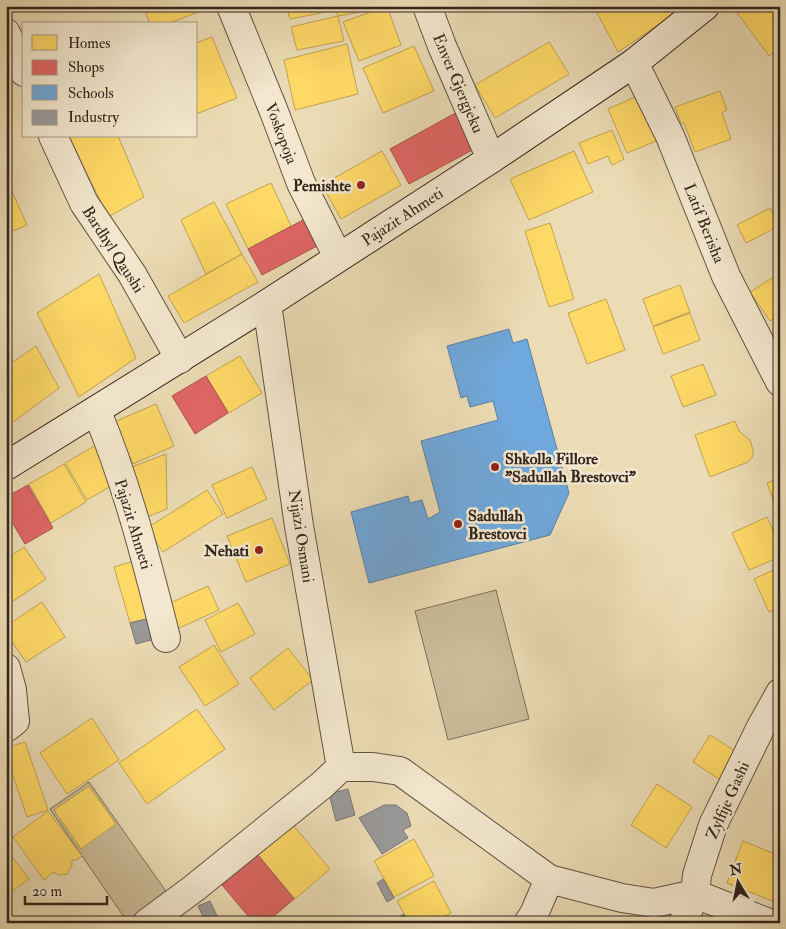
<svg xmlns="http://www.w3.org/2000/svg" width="786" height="929" font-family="'IM FELL Double Pica',serif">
<rect width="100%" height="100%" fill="#ecdcb5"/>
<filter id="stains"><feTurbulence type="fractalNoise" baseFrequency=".004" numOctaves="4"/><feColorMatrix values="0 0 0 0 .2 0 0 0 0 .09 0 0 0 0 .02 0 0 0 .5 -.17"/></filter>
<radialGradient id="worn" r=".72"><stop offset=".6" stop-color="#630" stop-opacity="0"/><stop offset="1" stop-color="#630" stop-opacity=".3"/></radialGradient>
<path fill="#ccbd9b" stroke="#7e715c" d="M496,590L529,719L448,740L415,611Z
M89,782L170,897L139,923H128L50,809Z"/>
<path fill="#ffd966" stroke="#c1a350" d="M143,6H199L201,11L167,24H150Z
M286,6H329L331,11L290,19Z
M335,6H383V8L338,16Z
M387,6L401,45L359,61L343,22Z
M434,6H462L436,13Z
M603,6H684L685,7L618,52L596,11Z
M732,6H780V48L769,56Z
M338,16L344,41L297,50L291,27Z
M212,37L237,98L196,114V43Z
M549,42L569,74L495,118L475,85Z
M347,44L358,94L295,110L284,60Z
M414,46L434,91L383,113L363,68Z
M720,91L727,110L722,113L731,139L695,152L684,123H681L675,107Z
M642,94L661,139L627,153L608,109Z
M612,130L624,159L612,165L608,156L588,164L579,143Z
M69,136H118L144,197L108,217Z
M382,151L401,185L341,219L322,185Z
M574,151L593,192L529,220L510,179Z
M271,183L291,226L248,249L226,204Z
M10,187L27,225L6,234V188Z
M214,202L242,254L206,274L181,220Z
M770,208L779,226L746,243L737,225Z
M550,223L574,299L549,307L525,231Z
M242,254L258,282L184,323L168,296Z
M780,273V314L770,321L750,292Z
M99,274L136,358L79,397L37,313Z
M680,285L690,312L653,326L643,299Z
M606,299L625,350L587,364L568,313Z
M690,313L700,340L663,354L653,327Z
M780,331V349L772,335Z
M36,346L59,388L9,425L6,418V367Z
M240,356L262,393L229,413L206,376Z
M703,364L716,395L683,407L671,376Z
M156,404L174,446L133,464L114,422Z
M735,421L739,431L750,440L753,450V456L748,462L710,477L695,435Z
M96,445L118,482L87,500L65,463Z
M166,454L167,509L142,519L129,468Z
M64,464L86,502L51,523L29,484Z
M252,467L267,499L227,518L212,485Z
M780,478V516H779L767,483Z
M207,490L223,514L163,552L147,528Z
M767,517L780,547V557L749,570L732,533Z
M272,518L290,564L246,582L227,536Z
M24,547L46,579L6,606V559Z
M138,560L154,617L130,623L114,567Z
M780,567V607L769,612L754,579Z
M208,586L219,610L177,629L166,605Z
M42,602L65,637L26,662L6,633V626Z
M238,603L255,634L221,652L205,620Z
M214,645L239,684L205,706L179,667Z
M288,648L313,680L274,710L250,678Z
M197,709L225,749L147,804L119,763Z
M92,718L119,760L67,794L40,753Z
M710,735L740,754L722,781L693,762Z
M25,742L48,810L27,817L6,755V748Z
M657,784L692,807L666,848L631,825Z
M89,786L116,824L81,849L54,810Z
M48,811L82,856L76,860H72V865L67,874L59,875L53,872L44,880L13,837Z
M293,825L330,869L295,899L258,855Z
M414,839L434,876L394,897L374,861Z
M743,841L780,856V904L727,883Z
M6,849L29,879L6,896Z
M434,881L451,913L432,923H409L397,901Z"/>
<path fill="#e06666" stroke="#ac5250" d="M459,111L478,147L409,184L390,149Z
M305,219L319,245L262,275L248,249Z
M206,376L228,413L195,434L172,396Z
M28,485L53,528L25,544L6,512V497Z
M258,855L294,899L266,923H254L222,885Z"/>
<path fill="#6fa8dc" stroke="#5c81a3" d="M509,329L513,343L527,339L569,493L550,535L369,583L351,512L408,496L410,503L422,500L428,519L440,512L421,441L498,420L493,401L470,407L467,396L461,398L447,346Z"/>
<path fill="#999" stroke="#7a7674" d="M154,617L159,638L136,644L130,623Z
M348,789L355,815L336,821L329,794Z
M384,805H396L407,813L411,826L403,830L408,838L382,854L359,818Z
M383,879L394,898L387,902L377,883Z
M210,901L218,918L206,923L198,906Z
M404,914L409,923H394L393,920Z"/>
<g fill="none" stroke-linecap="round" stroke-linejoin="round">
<g stroke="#605344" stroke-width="30">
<path id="street" d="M231,6L273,109L301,183L338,257
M427,6L442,46L491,159
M6,33L24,72
M634,63L670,136L726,276L780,382
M53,136L84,203L132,274L180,359
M267,304L299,526L341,767
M97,412C127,484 147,562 166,638
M6,668L12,690L15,721L6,728
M695,894L769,923
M147,923L193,889L322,785L341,767H373L400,771L549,879L622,898L654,903L695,894
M528,923L534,914L549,879
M683,923L695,894L697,875L713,825L761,727L780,693"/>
</g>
<g stroke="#31251e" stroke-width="30">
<path id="secondary" d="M6,466L267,304L491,159L634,63L705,6"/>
</g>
<use href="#street" stroke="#f3e8cf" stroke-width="28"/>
<use href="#secondary" stroke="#f3e8cf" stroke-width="28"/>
</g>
<g fill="#8f2418" stroke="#f3e8cf" stroke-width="2">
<circle cx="361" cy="185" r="5"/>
<circle cx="495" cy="467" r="5"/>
<circle cx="458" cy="524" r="5"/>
<circle cx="259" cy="550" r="5"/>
</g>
<g text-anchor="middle" stroke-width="5" stroke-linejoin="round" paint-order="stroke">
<g font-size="16" fill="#31251e" stroke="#f3e8cf">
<text transform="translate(459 83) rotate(67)" y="6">Enver Gjergjeku</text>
<text transform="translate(282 133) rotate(69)" y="6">Voskopoja</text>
<text transform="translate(402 216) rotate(-33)" y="6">Pajazit Ahmeti</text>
<text transform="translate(705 223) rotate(68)" y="6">Latif Berisha</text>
<text transform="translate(114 249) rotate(57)" y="6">Bardhyl Qaushi</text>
<text transform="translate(134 524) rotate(73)" y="6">Pajazit Ahmeti</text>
<text transform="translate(302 536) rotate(81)" y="6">Nijazi Osmani</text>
<text transform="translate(727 800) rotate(-66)" y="6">Zylfije Gashi</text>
</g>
<g font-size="16" font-weight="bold" fill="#31251e" stroke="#f3e8cf" text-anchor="end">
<text x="351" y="191">Pemishte</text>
<text x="505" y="464" text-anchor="start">Shkolla Fillore<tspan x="505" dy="18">"Sadullah Brestovci"</tspan></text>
<text x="468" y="521" text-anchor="start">Sadullah<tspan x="468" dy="18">Brestovci</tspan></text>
<text x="249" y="556">Nehati</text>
</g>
</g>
<rect width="786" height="929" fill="none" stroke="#ecdcb5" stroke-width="25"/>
<rect x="8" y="8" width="771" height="914" fill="none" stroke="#31251e" stroke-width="2.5"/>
<rect x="12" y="12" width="761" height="904" fill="none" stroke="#31251e"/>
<rect x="22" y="22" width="175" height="115" fill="#f3e8cf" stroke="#a59a88"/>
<rect x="32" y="35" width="25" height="15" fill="#ffd966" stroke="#a59a88"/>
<text x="68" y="48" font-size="15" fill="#31251e">Homes</text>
<rect x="32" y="60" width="25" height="15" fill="#e06666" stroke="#a59a88"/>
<text x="68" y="72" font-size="15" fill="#31251e">Shops</text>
<rect x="32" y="85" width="25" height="15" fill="#6fa8dc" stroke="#a59a88"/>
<text x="68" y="98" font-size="15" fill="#31251e">Schools</text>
<rect x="32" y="110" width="25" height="15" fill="#999999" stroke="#a59a88"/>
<text x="68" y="122" font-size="15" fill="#31251e">Industry</text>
<g transform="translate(738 882) rotate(350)" stroke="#f3e8cf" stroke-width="4" paint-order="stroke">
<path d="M0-4L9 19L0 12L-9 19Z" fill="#31251e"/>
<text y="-8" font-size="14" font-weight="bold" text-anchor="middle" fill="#31251e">N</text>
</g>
<path d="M25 896v8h82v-8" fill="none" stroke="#31251e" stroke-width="2.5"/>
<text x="32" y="896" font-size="15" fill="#31251e" stroke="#f3e8cf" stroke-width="4" paint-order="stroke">20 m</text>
<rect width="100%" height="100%" filter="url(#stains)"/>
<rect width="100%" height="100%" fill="url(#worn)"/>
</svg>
